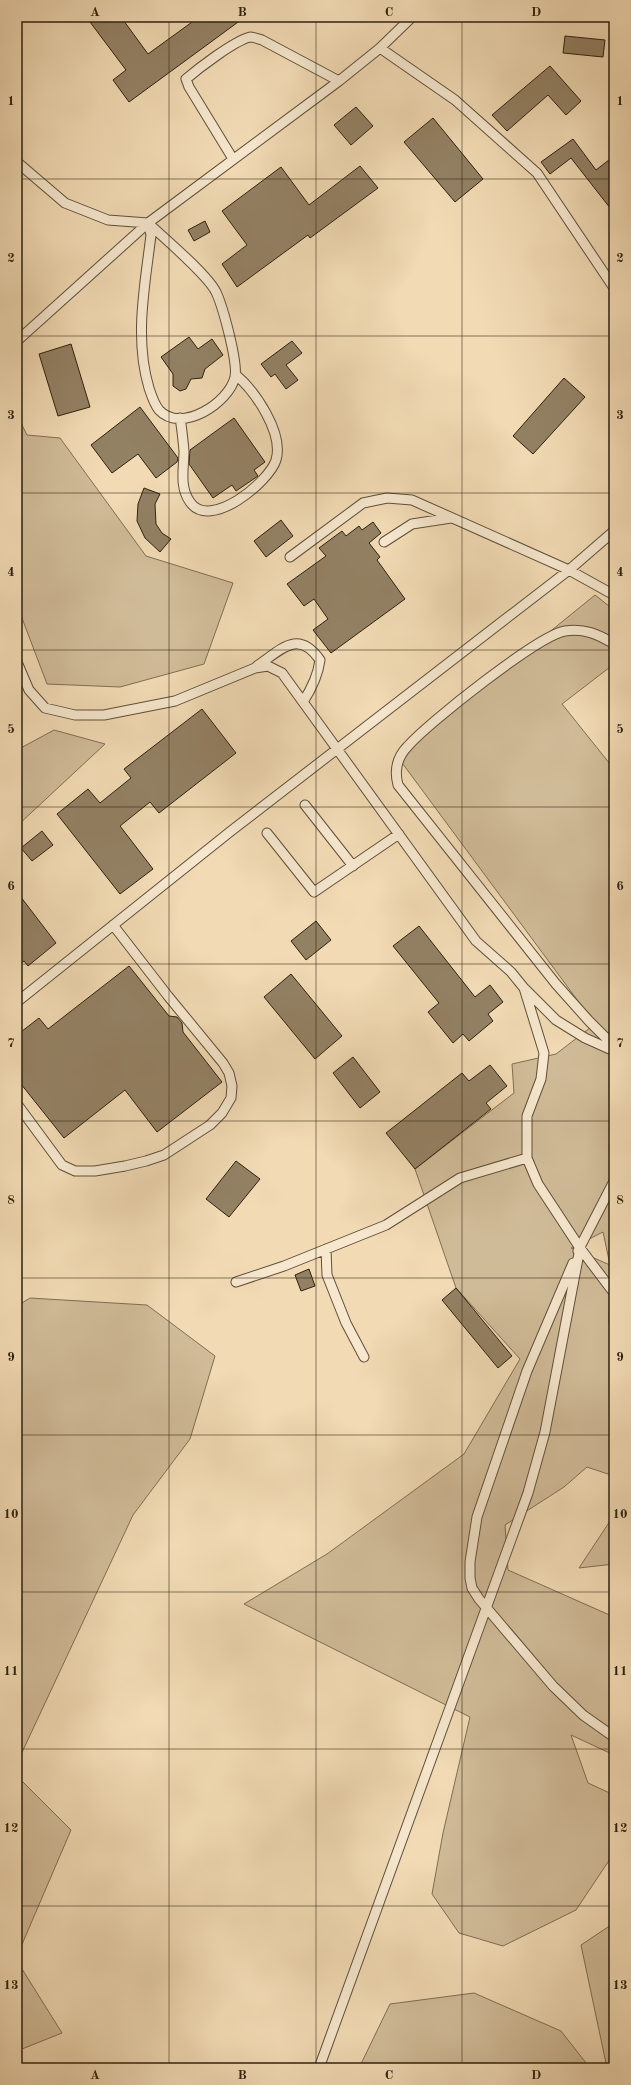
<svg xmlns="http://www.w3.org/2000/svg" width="631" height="2085" font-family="'Old Standard TT',serif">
<rect width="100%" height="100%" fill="#f1dab4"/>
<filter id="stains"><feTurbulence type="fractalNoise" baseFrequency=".005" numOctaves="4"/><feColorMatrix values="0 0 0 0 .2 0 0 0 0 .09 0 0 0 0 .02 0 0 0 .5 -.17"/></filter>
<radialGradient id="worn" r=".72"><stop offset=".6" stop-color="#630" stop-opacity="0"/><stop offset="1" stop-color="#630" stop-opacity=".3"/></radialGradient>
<path fill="#d0bb98" stroke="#7f6e53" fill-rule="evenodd" d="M17,415L27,435L60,438L146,556L233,583L204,664L120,687L47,684L17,605Z
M595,595L614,610V664L562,704L614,769V1270L610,1266L609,1324L614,1331V1476L587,1467L564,1487L505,1525L508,1570L614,1617V1755L571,1735L588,1783L614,1795V1853L576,1910L503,1946L459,1933L432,1894L443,1833L470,1717L244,1604L327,1554L464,1454L520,1359L456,1288L415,1169L514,1093L512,1064L556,1054L595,1024L397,756ZM603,1232L610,1265L571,1248Z
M54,730L105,744L17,826V750Z
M30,1298L147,1305L215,1356L190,1439L133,1515L17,1763V1306Z
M614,1515V1564L579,1568Z
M17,1776L71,1830L17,1956Z
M614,1923V2068H607L581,1945Z
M17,1961L62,2033L17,2051Z
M474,1993L561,2031L590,2068H359L390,2004Z"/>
<path fill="#938164" stroke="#2e210e" d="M96,17H121L148,54L199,17H245L129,102L113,80L126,70L90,22Z
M565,36L605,40L603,57L563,53Z
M550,66L581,101L566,115L548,95L507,131L492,115Z
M356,107L373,126L351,145L334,125Z
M433,118L483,179L455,202L404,142Z
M573,139L596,170L614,156V213L571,158L550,174L541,162Z
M360,166L378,188L310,238L308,235L237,287L222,264L247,245L222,211L281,167L309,205Z
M205,221L210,232L194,241L188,230Z
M189,337L198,349L212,339L223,355L205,369L202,378L191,379L186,389L180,391L173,386V374L161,357Z
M292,341L302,353L286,365L298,380L286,389L275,374L271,377L261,364Z
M71,344L90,407L58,416L39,354Z
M564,378L585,397L533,454L513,436Z
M140,407L178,458L177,462L156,478L138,454L112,473L91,445Z
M234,418L265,462L254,470L258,476L236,491L232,485L213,498L189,464L190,450Z
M144,488L160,494L155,504L156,524L162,533L171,539L160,552L145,538L137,521L138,504Z
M281,520L293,536L266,557L254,541Z
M373,522L381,533L369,543L380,557L377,560L405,599L331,653L313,630L328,619L314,599L304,606L287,584L326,556L319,548L342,531L346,536L359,526L362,530Z
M202,709L236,753L159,813L150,802L120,826L153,869L120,894L57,814L88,789L100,803L131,778L124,769Z
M42,831L53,845L32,861L21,848Z
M17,892L56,943L28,966L24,961L17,967Z
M316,921L331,940L306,960L291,941Z
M419,926L475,997L490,985L503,1002L488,1014L493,1021L469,1041L463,1034L453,1043L428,1012L439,1003L393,946Z
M129,966L169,1016L177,1017L182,1023L183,1032L222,1082L157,1132L125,1090L64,1138L17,1079V1035L39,1018L48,1029Z
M291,974L342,1036L315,1059L264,997Z
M353,1057L380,1092L360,1108L333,1073Z
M490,1065L507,1086L486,1103L491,1109L415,1169L386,1133L462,1073L469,1081Z
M236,1161L260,1179L229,1217L206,1199Z
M309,1269L315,1286L301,1291L295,1275Z
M456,1288L512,1356L498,1368L442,1300Z"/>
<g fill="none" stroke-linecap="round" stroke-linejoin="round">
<g stroke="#5f4f38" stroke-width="11">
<path id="lane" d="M380,48L455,100L537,173L614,288
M233,159L189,87L186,79C199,68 234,41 250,37C254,37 259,39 262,40L339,81
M17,162L65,203L108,220L148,223L339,81L380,48L412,17
M148,223C164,238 207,274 216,292C223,307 238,362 235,377C229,403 181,434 159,410C154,404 151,394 149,388C134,338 145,285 151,235Z
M17,341L148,223
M180,418C182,429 183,440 184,451C184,467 179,487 190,502C210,531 269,482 276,460C284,433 255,391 236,375
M384,542L412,524L451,518
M290,557L363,503L387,498L412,500L569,570L614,595
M614,644C598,634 584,628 565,631C539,635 428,723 408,746C397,757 394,770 398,785L556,984L589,1021L614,1046
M17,662L29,690L45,708L75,715H104L175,701L255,668L268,666L282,673L476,941L511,972L524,988L544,1053L541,1079L527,1116V1158L538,1184L580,1248L614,1293
M257,666C282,649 298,629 320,660C318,676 312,688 303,702
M305,805L353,866
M267,833L314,892L399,834
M525,989L556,1020L585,1038L614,1051
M17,1002L231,831L569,570L614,531
M17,1104L62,1165L75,1171H95L125,1166L146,1161L164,1155L210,1125L222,1113L231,1098L232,1086L229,1073L223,1063L168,996L113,925
M326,1249L327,1275L346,1323L364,1357
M578,1251L614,1181
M573,1263L527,1371L477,1517L470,1562V1578L472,1588L479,1599L553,1686L583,1715L614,1737
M236,1282L284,1266L386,1225L460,1178L527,1158
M319,2068L528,1493L545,1432L580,1248"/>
</g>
<use href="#lane" stroke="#f6e7ce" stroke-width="9"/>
</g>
<path fill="none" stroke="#2e210e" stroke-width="1" stroke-opacity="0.55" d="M169,17V2068M316,17V2068M462,17V2068M17,179H614M17,336H614M17,493H614M17,650H614M17,807H614M17,964H614M17,1121H614M17,1278H614M17,1435H614M17,1592H614M17,1749H614M17,1906H614"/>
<rect width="631" height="2085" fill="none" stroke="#f1dab4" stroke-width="44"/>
<rect x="22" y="22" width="587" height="2041" fill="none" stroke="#2e210e" stroke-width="1.5"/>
<g font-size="13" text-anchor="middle" font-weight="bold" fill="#2e210e">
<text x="95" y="16">A</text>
<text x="242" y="16">B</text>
<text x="389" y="16">C</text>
<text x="536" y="16">D</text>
<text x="11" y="105">1</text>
<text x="620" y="105">1</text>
<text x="11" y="262">2</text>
<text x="620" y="262">2</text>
<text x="11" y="419">3</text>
<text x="620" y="419">3</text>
<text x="11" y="576">4</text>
<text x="620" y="576">4</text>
<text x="11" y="733">5</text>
<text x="620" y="733">5</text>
<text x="11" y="890">6</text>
<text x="620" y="890">6</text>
<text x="11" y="1047">7</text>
<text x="620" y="1047">7</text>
<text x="11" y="1204">8</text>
<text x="620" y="1204">8</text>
<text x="11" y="1361">9</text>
<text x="620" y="1361">9</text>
<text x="11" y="1518">10</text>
<text x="620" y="1518">10</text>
<text x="11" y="1675">11</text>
<text x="620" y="1675">11</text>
<text x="11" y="1832">12</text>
<text x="620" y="1832">12</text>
<text x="11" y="1989">13</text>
<text x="620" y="1989">13</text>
<text x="95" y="2079">A</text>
<text x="242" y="2079">B</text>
<text x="389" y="2079">C</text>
<text x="536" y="2079">D</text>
</g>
<rect width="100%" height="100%" filter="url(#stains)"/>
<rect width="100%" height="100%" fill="url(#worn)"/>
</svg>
